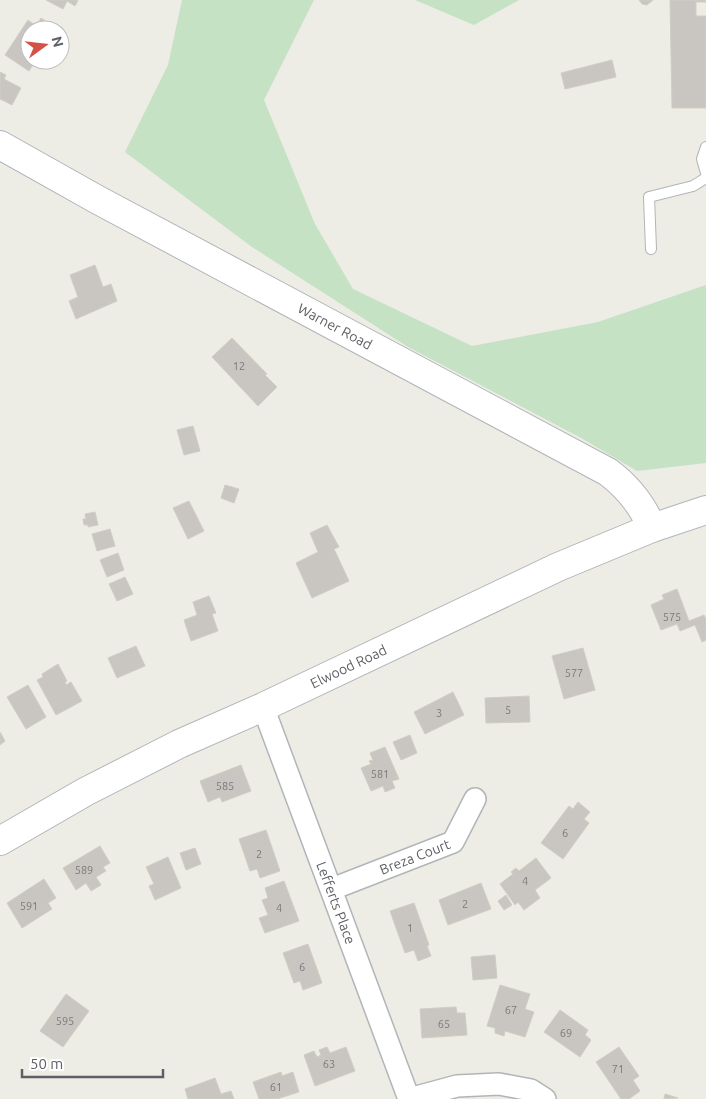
<svg xmlns="http://www.w3.org/2000/svg" width="706" height="1099" font-family="Ubuntu,sans-serif">
<rect width="100%" height="100%" fill="#edece5"/>
<path fill="#c5e2c5" d="M182,0H314L264,100L315,224L353,289L472,346L598,322L706,285V463L637,471L583,439L408,347L252,247L125,152L168,65Z
M415,0H519L474,25Z"/>
<path fill="#c9c6c2" stroke="#d1cdc4" d="M46,0H78L75,6L67,1L63,9Z
M639,0H653L647,5L642,4Z
M670,0H706V2H696V16H706V108H672Z
M41,18L55,27L53,30H30V60H46L43,65L36,60L29,71L5,55L28,20L36,26Z
M612,60L616,77L565,89L561,73Z
M0,72L6,75L4,79L21,88L12,105L0,99Z
M95,265L103,287L111,284L117,301L76,319L69,301L78,297L70,275Z
M232,338L267,374L265,375L277,387L258,406L212,357Z
M193,426L200,451L184,455L177,430Z
M225,485L239,489L234,503L221,498Z
M189,501L204,531L188,539L173,508Z
M95,512L98,525L88,527V525H84L83,519H86L85,514Z
M327,525L339,547L334,549L349,581L312,598L296,563L318,552L310,533Z
M110,529L115,546L97,551L92,534Z
M118,553L124,570L107,577L100,560Z
M125,577L133,594L117,601L109,584Z
M677,589L689,621L704,615L706,619V640L702,642L695,625L680,631L677,624L661,630L651,605L664,599L662,595Z
M209,596L216,613L212,614L218,631L191,641L184,620L197,615L193,602Z
M136,646L145,666L117,678L108,658Z
M583,648L595,690L564,699L552,656Z
M58,664L67,681L65,682L66,685L71,682L82,701L56,715L37,680L43,677L42,674Z
M28,685L46,717L26,729L7,697Z
M453,692L464,715L425,734L414,712Z
M529,696L530,722L486,723L485,698Z
M0,732L5,741L0,745Z
M410,735L417,753L401,760L393,742Z
M385,747L399,779L392,781L395,788L385,792L383,786L371,791L361,768L371,764L369,761L373,760L370,753Z
M241,765L251,791L222,802L220,797L208,802L200,781Z
M578,802L590,812L584,819L589,823L563,859L541,843L569,806L573,809Z
M266,830L280,871L260,878L257,869L250,871L239,839Z
M100,846L110,863L103,867L106,871L96,877L101,885L91,891L86,883L76,890L63,868Z
M195,848L201,864L186,870L180,853Z
M168,857L181,888L155,900L149,886L154,884L146,867Z
M536,858L551,878L535,890L540,898L524,910L518,902L515,905L500,884L513,874L511,872L516,868L519,871Z
M44,879L56,898L48,903L52,909L22,928L7,903Z
M284,881L299,921L265,933L259,918L268,915L262,900L268,898L265,888Z
M481,883L491,909L448,925L439,900Z
M506,895L512,905L504,910L498,901Z
M414,903L429,945L427,946L431,956L418,961L414,950L405,953L390,911Z
M308,944L322,983L303,990L300,981L294,983L283,953Z
M495,955L497,978L473,980L471,957Z
M500,985L530,994L525,1009L534,1012L525,1037L505,1031L504,1036L495,1033V1028L487,1026Z
M66,994L89,1011L63,1047L40,1031Z
M456,1007L457,1013H465L467,1035L422,1038L420,1009Z
M560,1010L588,1030L585,1035L591,1040L580,1057L544,1032Z
M327,1047L330,1053L346,1047L355,1071L315,1086L304,1055L314,1051L317,1057L321,1055L319,1050Z
M619,1047L639,1076L633,1080L640,1091L629,1099H621L596,1062Z
M281,1072L282,1076L293,1072L299,1092L277,1099H259L253,1082Z
M215,1078L221,1094L231,1091L234,1099H188L185,1089Z
M665,1094L678,1098L664,1099Z"/>
<g fill="none" stroke-linecap="round" stroke-linejoin="round">
<g stroke="#b2b5b8" stroke-width="12">
<path id="lane" d="M706,147L702,159L706,173
M651,249L649,197L693,186L706,178"/>
</g>
<g stroke="#b2b5b8" stroke-width="24">
<g id="street">
<path id="s1" d="M263,707L409,1099"/>
<path id="s2" d="M332,889L453,842L475,799"/>
<path d="M409,1099L457,1086L499,1084L531,1090L545,1099"/>
</g>
</g>
<g stroke="#b1b4b8" stroke-width="30">
<g id="secondary">
<path id="s3" d="M0,145L98,200L608,472C628,487 642,504 652,528"/>
<path id="s4" d="M0,841L85,792L179,744L263,707L558,567L652,528L706,510"/>
</g>
</g>
<use href="#lane" stroke="#fff" stroke-width="10"/>
<use href="#street" stroke="#fff" stroke-width="21"/>
<use href="#secondary" stroke="#fff" stroke-width="28"/>
</g>
<g text-anchor="middle" stroke-width="4.5" stroke-linejoin="round" paint-order="stroke">
<g font-size="11" fill="#787a7c">
<text x="239" y="370">12</text>
<text x="672" y="621">575</text>
<text x="574" y="677">577</text>
<text x="508" y="714">5</text>
<text x="439" y="717">3</text>
<text x="380" y="778">581</text>
<text x="225" y="790">585</text>
<text x="565" y="837">6</text>
<text x="259" y="858">2</text>
<text x="84" y="874">589</text>
<text x="525" y="885">4</text>
<text x="465" y="908">2</text>
<text x="29" y="910">591</text>
<text x="279" y="912">4</text>
<text x="410" y="932">1</text>
<text x="302" y="971">6</text>
<text x="511" y="1014">67</text>
<text x="65" y="1025">595</text>
<text x="444" y="1028">65</text>
<text x="566" y="1037">69</text>
<text x="329" y="1068">63</text>
<text x="618" y="1073">71</text>
<text x="276" y="1091">61</text>
</g>
<g font-size="14" fill="#5d6064" stroke="#fff">
<text dy="5" stroke="none"><textPath href="#s3" startOffset="381">Warner Road</textPath></text>
<text dy="5" stroke="none"><textPath href="#s4" startOffset="390">Elwood Road</textPath></text>
<text dy="5" stroke="none"><textPath href="#s2" startOffset="89">Breza Court</textPath></text>
<text dy="5" stroke="none"><textPath href="#s1" startOffset="209">Lefferts Place</textPath></text>
</g>
</g>
<g transform="translate(45 45) rotate(75)"><circle r="24" fill="#ffffff" stroke="#bebfc1"/>
<path d="M0-4L9 19L0 12L-9 19Z" fill="#d35146"/>
<text y="-8" font-size="14" font-weight="bold" text-anchor="middle" fill="#5d6064">N</text>
</g>
<path d="M22 1069v8h141v-8" fill="none" stroke="#5d6064" stroke-width="2.5"/>
<text x="30" y="1069" font-size="15" fill="#5d6064" stroke="#ffffff" stroke-width="4" paint-order="stroke">50 m</text>
</svg>
